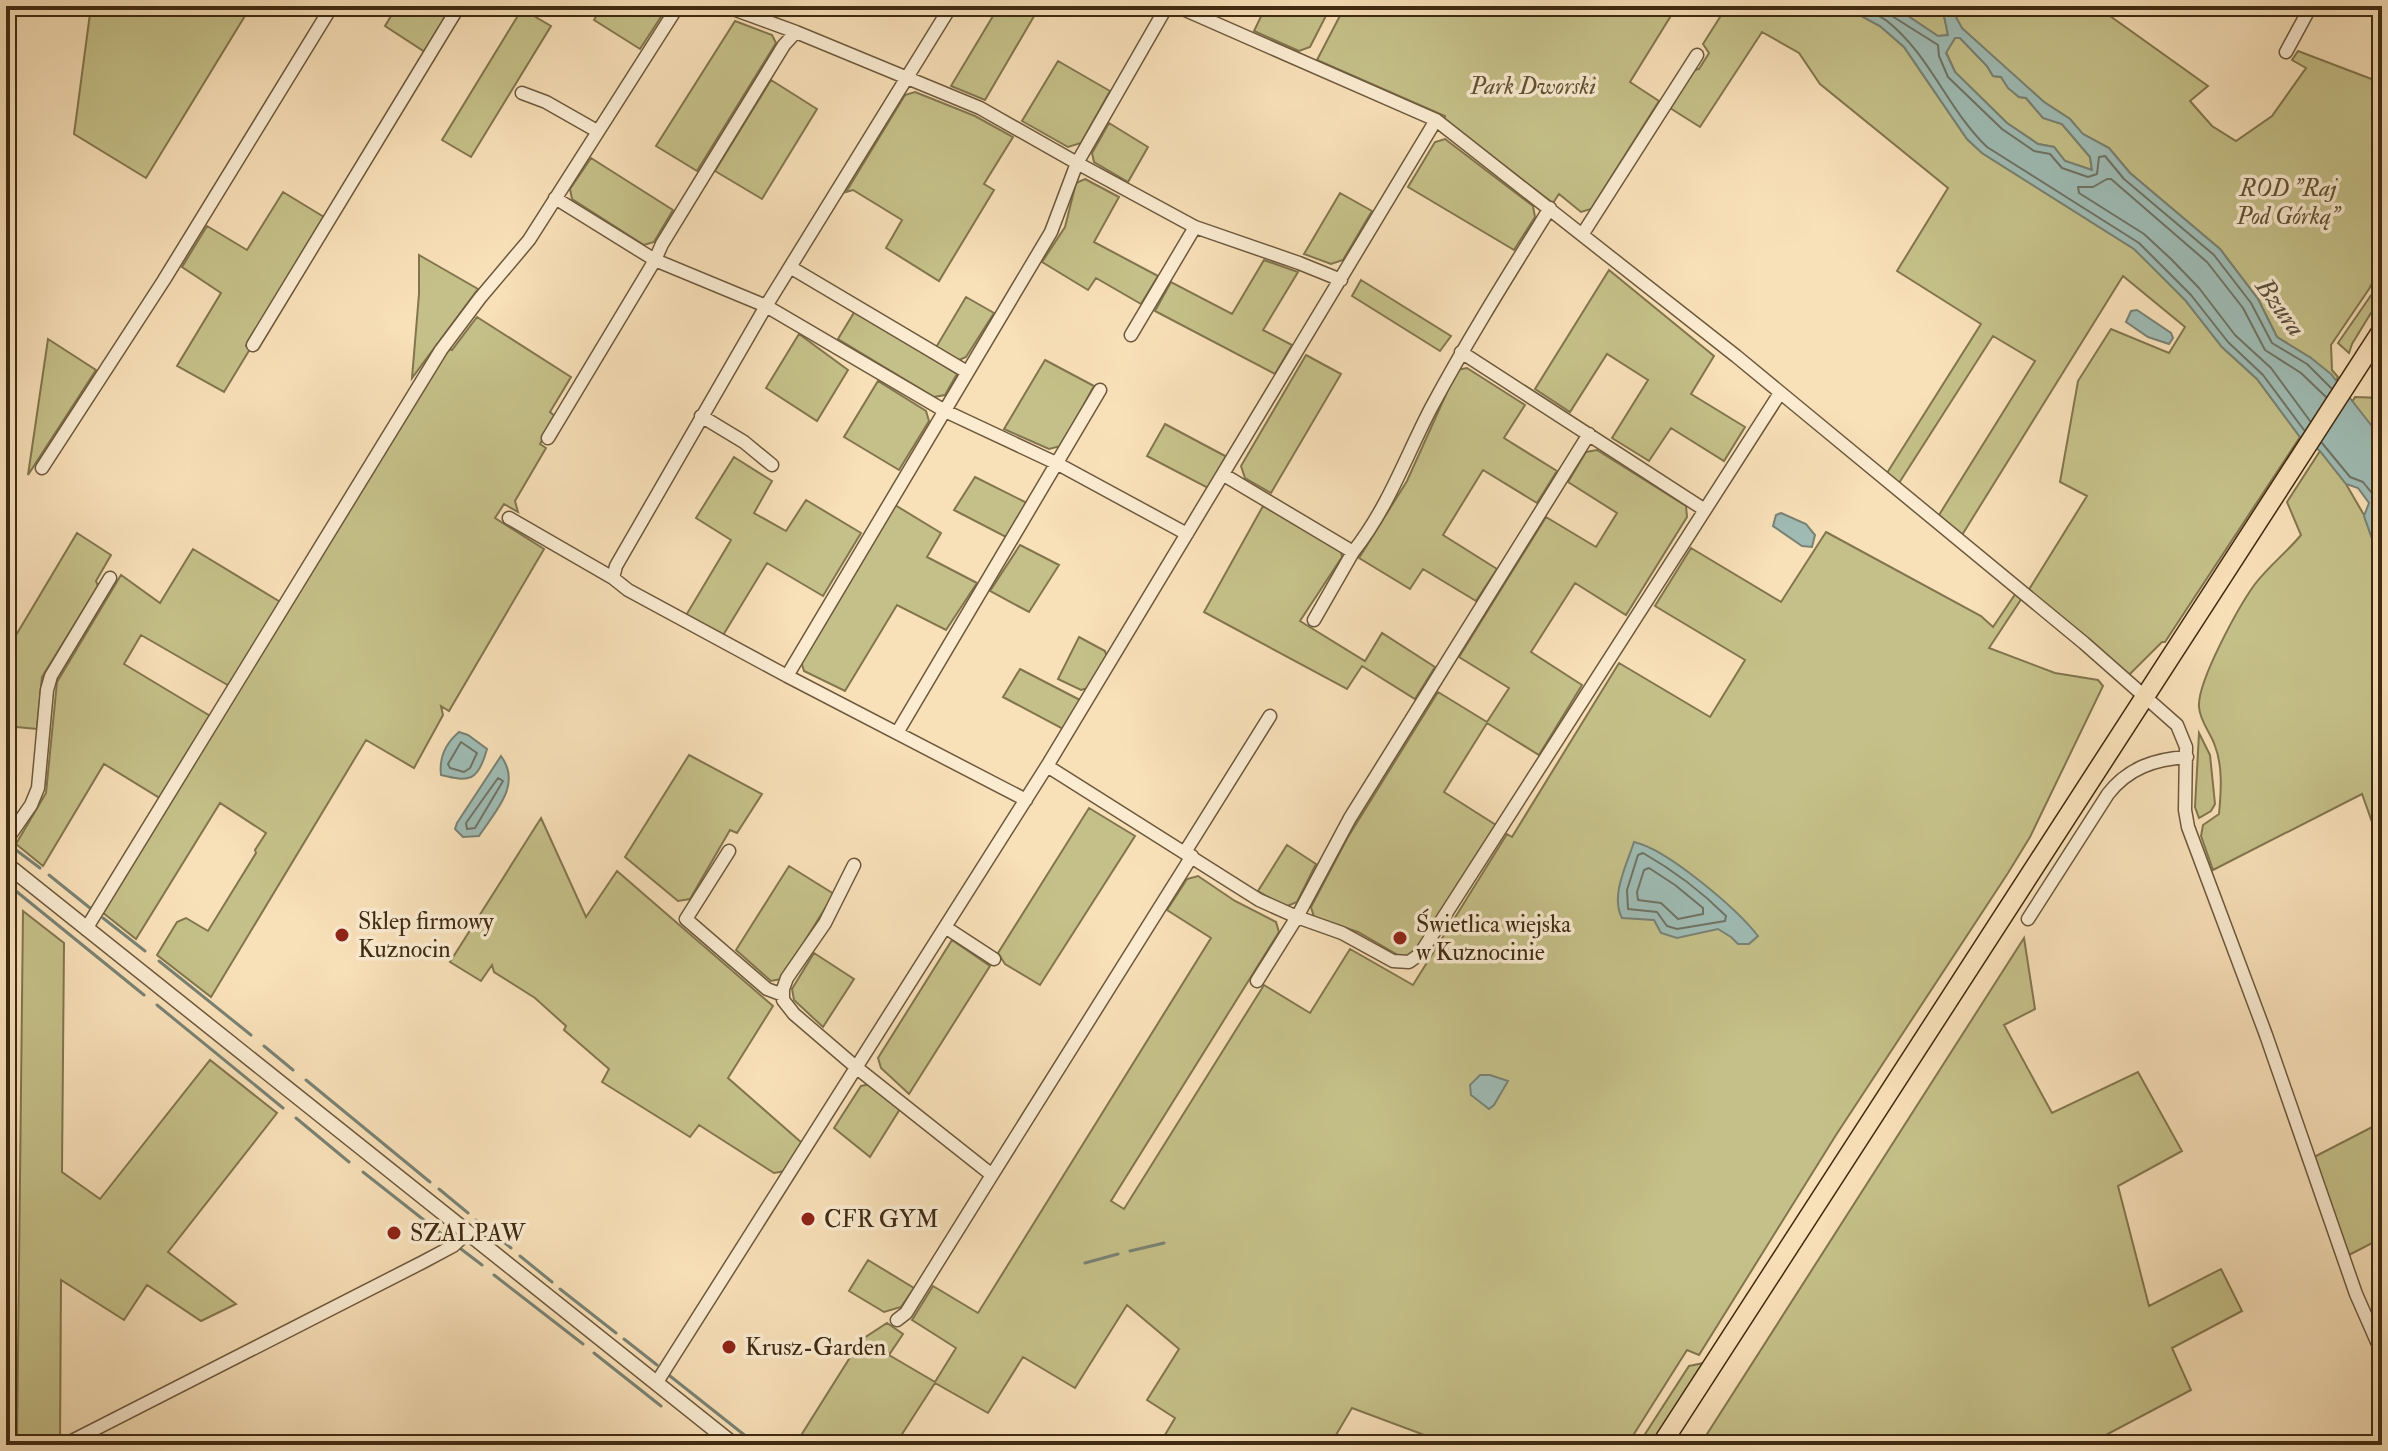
<svg xmlns="http://www.w3.org/2000/svg" width="2388" height="1451" font-family="'IM FELL Double Pica',serif">
<rect width="100%" height="100%" fill="#f8e0b8"/>
<filter id="stains"><feTurbulence type="fractalNoise" baseFrequency=".0025" numOctaves="4"/><feColorMatrix values="0 0 0 0 .2 0 0 0 0 .09 0 0 0 0 .02 0 0 0 .5 -.17"/></filter>
<radialGradient id="worn" r=".72"><stop offset=".6" stop-color="#630" stop-opacity="0"/><stop offset="1" stop-color="#630" stop-opacity=".3"/></radialGradient>
<path fill="#c5c089" stroke="#82754e" stroke-width="2" d="M91,6H251L146,178L74,134Z
M397,6H436L448,13L425,52L385,26Z
M602,6H668L640,49L594,20Z
M999,6H1040L985,100L951,86Z
M1266,6H1331L1310,47L1299,51L1254,31Z
M1345,6H1677L1630,82L1659,101L1591,209L1581,212L1559,194L1553,203L1444,120L1445,116L1317,60Z
M1727,6H1850L1852,11L1880,26L1904,47L1967,139L1982,153L2134,249L2159,272L2185,300L2222,347L2257,379L2300,437L2165,642H2162L2129,675L2028,591L2087,496L2060,482L2078,381L2111,329L2169,353L2185,327L2123,276L1962,535L1939,515L2035,361L1993,336L1899,483L1887,473L1981,324L1897,271L1948,188L1820,84L1799,53L1762,32L1700,127L1670,108L1694,70L1699,69L1709,53L1703,44Z
M1893,6H1942L1948,35L1938,36Z
M1950,6H2096L2208,86L2190,101L2212,126L2236,141L2272,116L2306,68L2292,60L2298,51L2382,83V264L2369,289L2331,345L2332,370L2338,377L2336,381L2311,358L2277,337L2258,299L2220,249L2130,173L2109,148L2082,134L2070,119L2044,102L1961,28Z
M522,9L551,26L471,157L442,140Z
M735,21L772,35L776,43L697,171L656,146Z
M1955,38H1960L1987,66L1993,76L2001,77L2009,88L2019,97L2026,98L2043,118L2062,124L2090,157L2092,170L2065,161L2054,147L2038,144L2007,123L1955,72L1946,52Z
M1058,61L1110,91L1081,143L1068,147L1022,121Z
M771,80L817,109L762,199L715,171Z
M915,92L975,116L1013,137L984,184L994,190L939,281L886,248L902,220L853,190L846,192L905,95Z
M1109,123L1148,147L1128,182L1094,162L1092,153Z
M1445,139L1533,206L1535,217L1514,250L1408,187L1435,142Z
M591,158L673,210L654,242L644,245L572,199L570,189Z
M1085,179L1119,197L1094,242L1158,276L1141,304L1096,278L1088,290L1042,262L1065,227L1076,183Z
M283,192L324,217L246,346L250,349L224,392L177,366L221,293L182,267L207,226L247,250Z
M1340,193L1372,211L1343,260L1331,264L1304,254Z
M419,255L478,289L412,378L419,294Z
M1264,260L1298,272L1263,330L1292,345L1275,374L1155,311L1171,282L1232,314Z
M1609,270L1714,356L1691,394L1745,427L1724,461L1671,428L1649,461L1612,438L1648,380L1607,354L1570,412L1535,389Z
M2382,273V295L2352,344L2349,353L2338,343L2374,291Z
M1361,280L1451,336L1440,351L1352,296Z
M966,297L994,313L966,357L957,361L935,349Z
M855,311L957,374L945,395L934,397L838,339Z
M477,317L571,377L550,412L556,417L540,444L546,448L515,501L518,512L504,504L495,518L544,549L449,711L441,706L443,715L414,768L366,740L211,997L157,955L177,922L186,918L208,931L256,853L255,850L266,833L220,803L136,939L102,912L446,348L452,350Z
M799,334L848,370L817,421L766,388Z
M48,339L96,370L28,475Z
M1306,355L1341,374L1271,493L1245,478L1241,466Z
M1045,360L1094,386L1061,446L1049,449L1004,429Z
M1467,368L1525,405L1504,438L1557,471L1537,503L1483,470L1443,535L1497,569L1476,601L1423,569L1410,589L1359,558L1407,481L1457,370Z
M878,381L926,411L929,421L899,470L844,437Z
M2355,397L2382,398V433L2379,436L2352,402Z
M1165,424L1227,457L1208,488L1147,456Z
M1597,450L1686,506L1687,517L1626,615L1575,583L1531,652L1582,685L1539,755L1487,723L1444,792L1496,825L1414,955L1403,958L1358,932L1314,917L1311,907L1348,837L1438,692L1487,722L1509,688L1459,657L1546,517L1596,547L1617,513L1568,482L1586,452Z
M2320,451L2346,484L2364,515L2382,567V830L2376,833L2362,794L2213,870L2201,836L2203,825L2219,814C2221,793 2223,766 2215,746C2211,733 2200,722 2199,707C2197,682 2239,606 2255,584C2268,567 2287,552 2301,535L2287,502Z
M734,457L772,481L754,513L786,531L806,500L861,533L823,596L767,563L722,637L685,617L731,540L696,518Z
M975,477L1027,503L1006,537L954,510Z
M895,505L941,533L927,557L977,583L946,630L897,605L845,691L804,671L801,661Z
M1263,506L1341,550L1342,557L1300,621L1365,661L1382,633L1435,667L1415,699L1362,666L1347,689L1204,612Z
M1826,532L1981,616L1993,627L2016,593L2022,598L1989,648L2055,673L2098,680L2103,686L2030,837L2008,873L1836,1135L1699,1355L1687,1350L1627,1445H1451L1352,1408L1330,1445H1159L1175,1418L1147,1400L1179,1349L1127,1305L1075,1388L1023,1357L988,1413L935,1383L895,1445H795L861,1340L887,1323L903,1334L889,1355L935,1382L956,1348L912,1320L933,1286L978,1313L1211,938L1167,910L1187,879L1198,876L1235,901L1276,922L1279,932L1111,1201L1124,1209L1264,985L1310,1013L1350,949L1413,985L1507,834L1512,837L1619,663L1710,717L1745,660L1655,606L1691,548L1781,602Z
M77,533L111,555L96,581L98,586L42,677L37,729L6,726V652Z
M1020,545L1059,565L1029,612L990,591Z
M193,549L282,603L231,687L141,635L124,664L212,717L163,800L104,764L43,866L16,844L46,793L57,682L121,575L160,603Z
M1079,637L1105,651L1107,657L1088,688L1081,690L1058,679Z
M1020,669L1080,700L1063,729L1003,697Z
M2199,733L2210,755L2215,804L2211,811L2199,818L2195,807Z
M689,755L762,794L737,833L730,830L690,899L678,901L625,857Z
M1089,808L1135,836L1040,985L1005,964L998,953Z
M541,818L586,917L617,871L773,1006L728,1078L802,1143L785,1171L774,1173L699,1125L690,1137L602,1082L609,1069L564,1030L566,1026L535,998L494,972L492,965L481,981L450,962Z
M1287,845L1316,864L1297,902L1285,907L1258,891Z
M789,866L834,894L781,979L771,981L736,950Z
M23,911L64,943L62,1172L100,1199L210,1060L277,1113L168,1252L236,1304L201,1321L147,1285L124,1320L61,1280L60,1445H17Z
M2024,938L2035,1009L2004,1025L2052,1113L2138,1072L2182,1151L2118,1186L2149,1306L2221,1269L2242,1311L2172,1348L2191,1390L2087,1445H1700Z
M952,940L990,966L909,1094L881,1068L878,1058Z
M814,953L854,979L823,1027L794,1000L792,989Z
M871,1084L900,1109L870,1157L834,1128L861,1086Z
M2382,1122V1238L2349,1255L2314,1157Z
M868,1260L914,1288L901,1307L884,1312L849,1291Z
M1704,1363L1650,1445H1638L1689,1366Z"/>
<path fill="#9fbcb5" stroke="#798274" stroke-width="2" fill-rule="evenodd" d="M1850,6H1893L1938,36L1948,35L1942,6H1950L1962,28L2044,102L2070,119L2083,134L2109,148L2130,173L2220,249L2258,299L2277,337L2311,358L2331,374L2382,439V567L2364,516L2369,503L2358,488L2346,484L2320,451L2300,437L2257,379L2222,347L2185,300L2134,249L1982,153L1967,139L1904,47L1880,26L1852,11ZM1955,38H1960L1987,66L1993,76L2001,77L2008,88L2019,97L2026,98L2043,118L2062,124L2090,157L2092,170L2065,161L2054,147L2038,144L2007,123L1955,72L1946,53Z
M2137,310L2171,333L2173,338L2169,344L2148,337L2126,322L2131,311Z
M1781,513L1806,524L1815,535L1812,547L1802,546L1773,526L1776,515Z
M459,732L468,735L487,749C478,782 469,782 441,775C439,758 446,743 459,732Z
M501,756C522,785 496,810 479,836L463,837L455,829L457,823Z
M1634,842C1667,849 1737,909 1758,936L1749,944H1738L1731,937L1718,929L1677,938L1661,933L1654,920L1622,918C1610,896 1627,864 1634,842Z
M1480,1075H1490L1508,1081L1494,1105L1489,1109L1471,1095L1470,1085Z"/>
<g fill="none" stroke-linecap="round" stroke-linejoin="round">
<path stroke="#6f7364" stroke-width="2" d="M1860,6C1869,11 1879,15 1887,21C1930,55 1948,110 1987,147L2139,243L2191,295L2228,342L2263,375L2304,430
M1889,6L1892,16L1938,45L1939,56L1948,77L2002,129L2034,151L2050,154L2062,168L2088,177L2097,174L2099,157L2105,156L2124,179L2214,255L2251,303L2272,343L2307,364L2331,388
M2310,421L2271,368L2235,335L2199,288L2171,259L2144,234L2079,193L2078,187H2093L2107,179H2111L2207,262L2243,308L2265,350L2301,373L2326,397
M2322,443L2350,477L2363,482L2375,497L2377,504L2373,516L2382,544
M461,742L477,753L470,768L464,772L450,768L448,764Z
M498,778L503,781L475,828L467,829L466,823Z
M1643,853C1673,870 1701,891 1726,916L1725,921L1677,929L1667,926L1657,912L1628,909L1627,890L1638,855Z
M1649,868L1675,885L1703,908V914L1678,919L1661,903L1638,900L1637,892L1644,870Z"/>
<path stroke="#798274" stroke-width="3" d="M12,847L40,868
M49,875L90,908
M6,883L144,995
M103,918L145,951
M159,961L251,1035
M157,1005L283,1108
M264,1046L293,1070
M306,1080L430,1182
M296,1118L349,1162
M363,1172L448,1239
M439,1189L468,1213
M476,1220L511,1248
M461,1249L482,1265
M1130,1251L1164,1243
M520,1256L552,1282
M1085,1263L1118,1254
M494,1275L583,1344
M560,1289L616,1333
M624,1339L657,1365
M594,1353L661,1406
M670,1376L757,1445"/>
<g stroke="#6d583c" stroke-width="15">
<path id="minor" d="M725,6L796,32L980,108L1077,163L1051,232L787,676L1026,800
M951,6L766,306L945,411L1058,464L1187,534
M1167,6L1077,163L1195,227L1299,263L1341,280
M1176,6L1436,120L1736,356L2084,643L2177,725L2186,747L2185,810L2188,827L2266,1035L2356,1294L2382,1353
M2286,52L2311,6
M522,93L546,102L597,131
M1582,235L1697,55
M790,267L967,372
M1131,335L1195,227
M253,345L459,6
M1461,352L1705,510
M701,416L744,442L772,465
M548,438L655,260L662,244L784,45L796,32
M42,468L164,280L332,6
M1224,475L1353,552C1388,508 1406,456 1431,408C1468,339 1509,274 1550,208
M509,518L613,578L616,566L766,306L655,260L555,198
M613,578L628,590L787,676
M1314,620L1353,552
M897,733L1100,390
M1047,766L1259,900L1297,917L1350,818L1589,434
M6,841L31,805L38,788L47,690L51,676L110,578
M729,851L686,919L767,989L783,995
M1185,852L1270,716
M854,865L825,923L787,978L783,989V1000L794,1014L857,1068L992,1175L1192,856
M2028,919L2108,794C2128,768 2155,759 2187,757
M945,927L994,959
M86,929L441,350L480,298L529,240L678,6
M1257,981L1297,917L1342,933L1393,961L1409,962L1420,954L1780,393
M897,1320L906,1313L992,1175
M657,1382L1047,766L1436,120
M64,1445L423,1262L453,1246L466,1234"/>
</g>
<g stroke="#6d583c" stroke-width="17">
<path id="tertiary" d="M6,864L734,1445"/>
</g>
<g stroke="#3f2a12" stroke-width="21">
<path id="primary" d="M1661,1445L2382,330"/>
</g>
<use href="#minor" stroke="#faebd1" stroke-width="12"/>
<use href="#tertiary" stroke="#faebd1" stroke-width="14"/>
<use href="#primary" stroke="#f8e0b8" stroke-width="18"/>
</g>
<g fill="#8f2418" stroke="#faebd1" stroke-width="3">
<circle cx="342" cy="935" r="8"/>
<circle cx="1400" cy="938" r="8"/>
<circle cx="808" cy="1219" r="8"/>
<circle cx="394" cy="1233" r="8"/>
<circle cx="729" cy="1347" r="8"/>
</g>
<g text-anchor="middle" stroke-width="7" stroke-linejoin="round" paint-order="stroke">
<g font-size="24" font-style="italic" fill="#605030" stroke="#faebd1">
<text x="1533" y="94">Park Dworski</text>
<text x="2288" y="196">ROD "Raj<tspan x="2288" dy="28">Pod Górką"</tspan></text>
</g>
<g font-size="24" fill="#3f2a12" stroke="#faebd1" text-anchor="start">
<text x="358" y="929">Sklep firmowy<tspan x="358" dy="28">Kuznocin</tspan></text>
<text x="1416" y="932">Świetlica wiejska<tspan x="1416" dy="28">w Kuznocinie</tspan></text>
<text x="824" y="1227">CFR GYM</text>
<text x="410" y="1241">SZALPAW</text>
<text x="745" y="1355">Krusz-Garden</text>
</g>
<g font-size="26" font-style="italic" fill="#574e3b" stroke="#faebd1">
<text transform="translate(2281 307) rotate(54)" y="9">Bzura</text>
</g>
</g>
<rect width="2388" height="1451" fill="none" stroke="#f8e0b8" stroke-width="32"/>
<rect x="8" y="8" width="2372" height="1435" fill="none" stroke="#3f2a12" stroke-width="4"/>
<rect x="16" y="16" width="2356" height="1419" fill="none" stroke="#3f2a12" stroke-width="2"/>
<rect width="100%" height="100%" filter="url(#stains)"/>
<rect width="100%" height="100%" fill="url(#worn)"/>
</svg>
